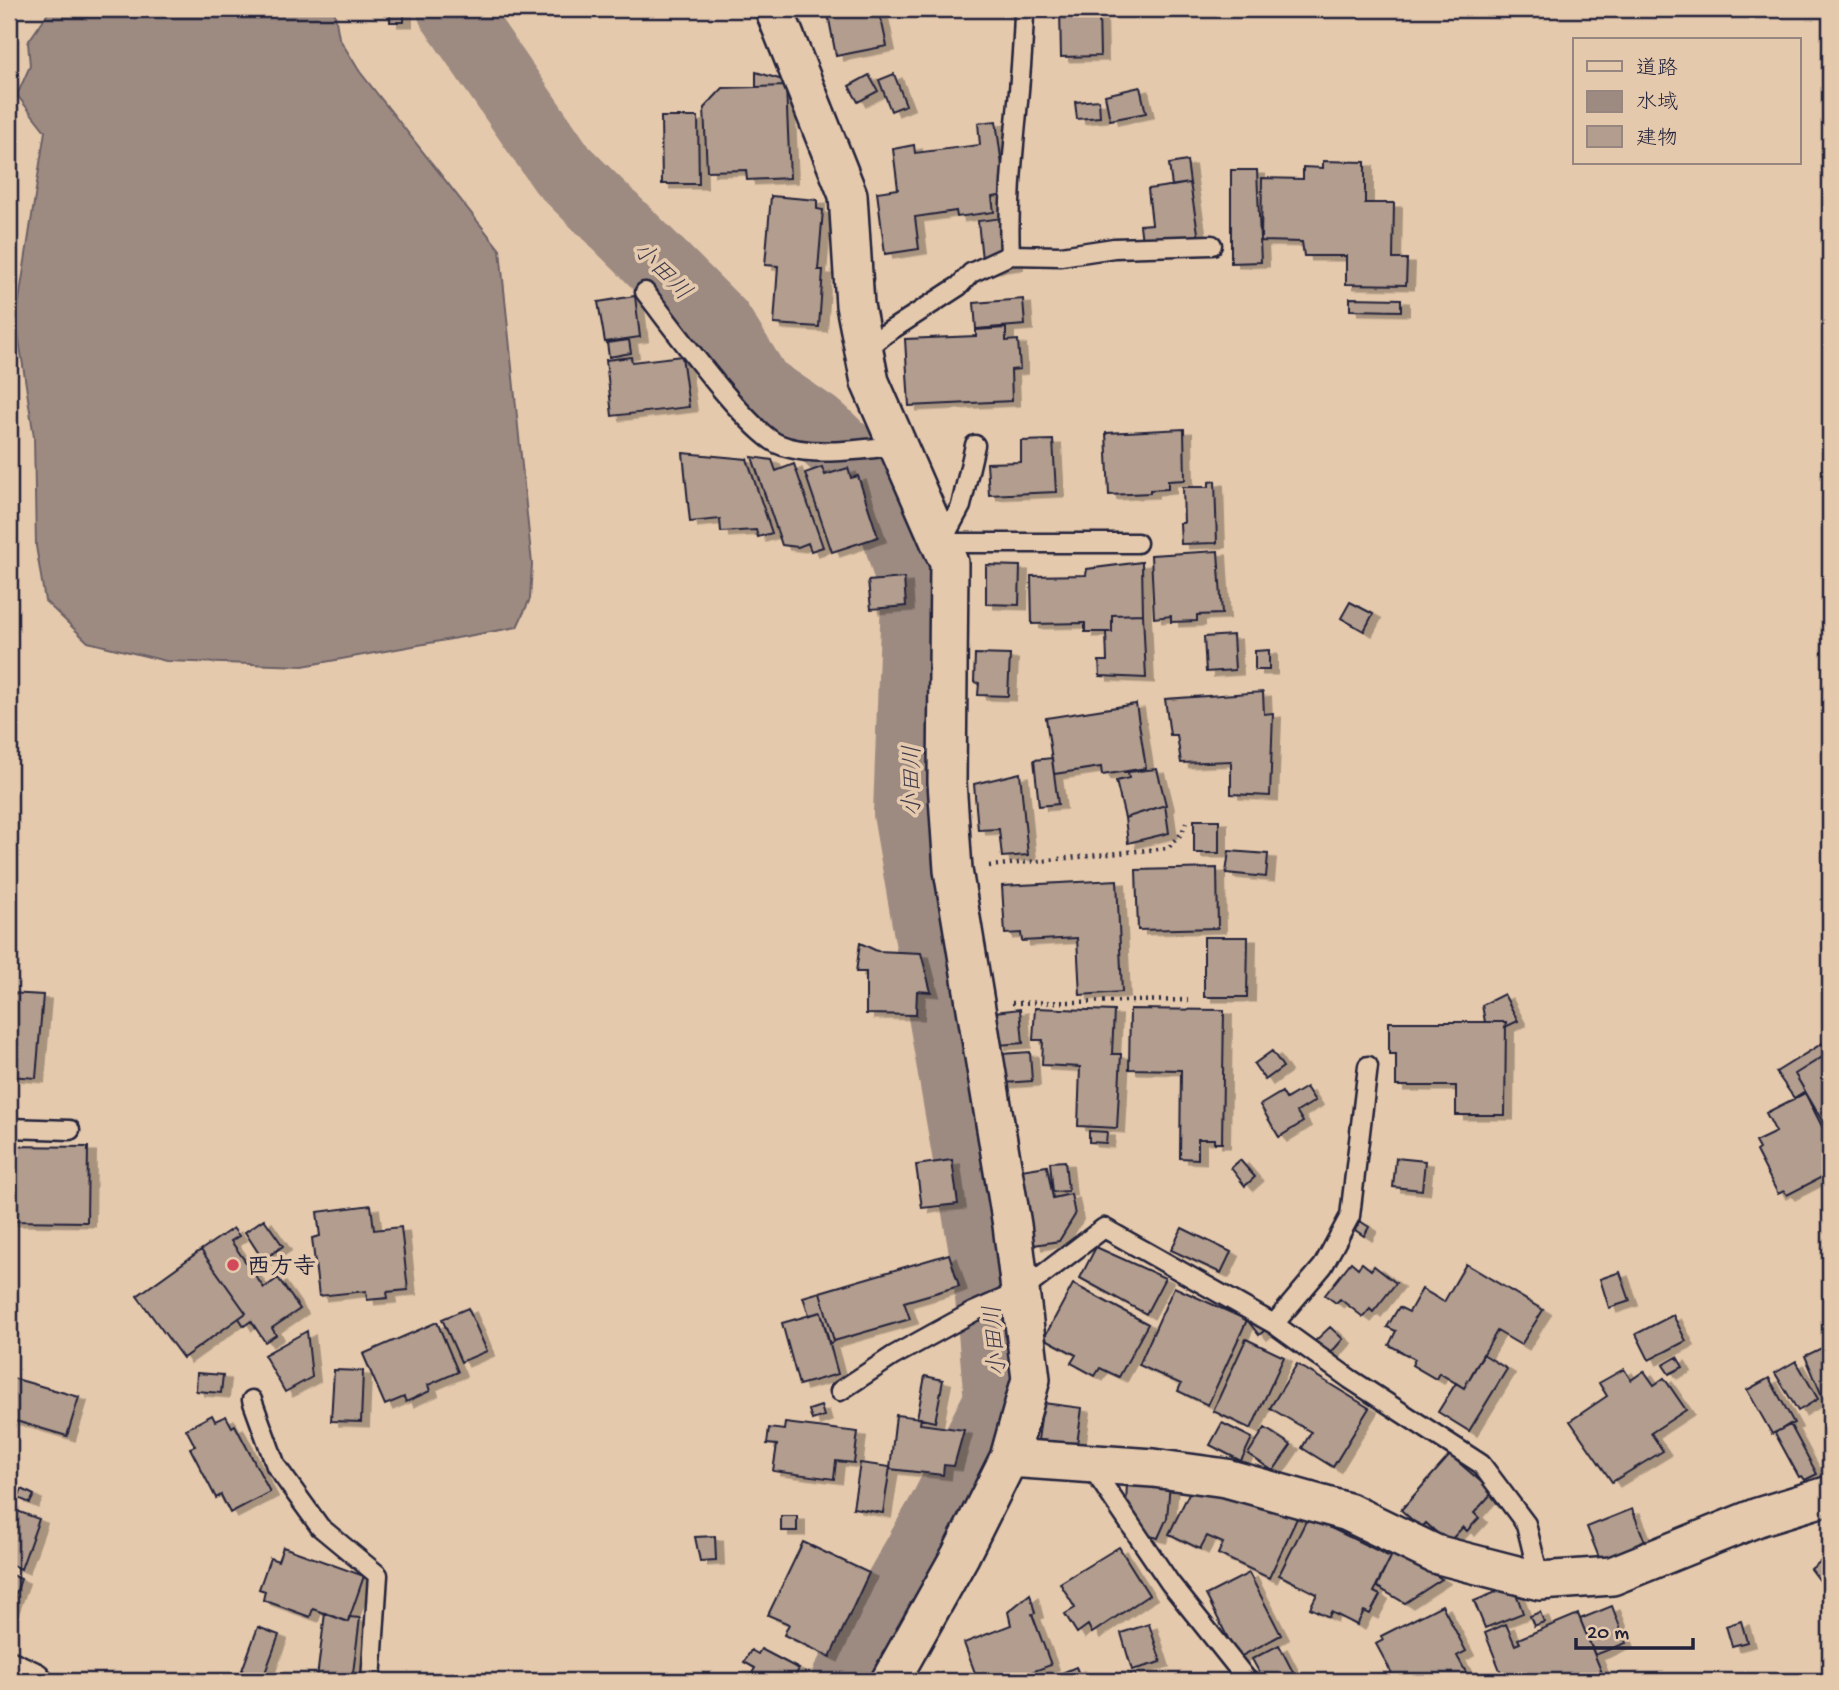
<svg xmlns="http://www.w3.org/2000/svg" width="1839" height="1690" font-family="'Gochi Hand','Klee One',sans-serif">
<defs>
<filter id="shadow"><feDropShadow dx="8" dy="4.5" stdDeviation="0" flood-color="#0004"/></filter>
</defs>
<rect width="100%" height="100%" fill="#e5c9ac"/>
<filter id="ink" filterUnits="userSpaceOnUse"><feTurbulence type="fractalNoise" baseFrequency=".0143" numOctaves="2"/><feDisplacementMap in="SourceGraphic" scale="14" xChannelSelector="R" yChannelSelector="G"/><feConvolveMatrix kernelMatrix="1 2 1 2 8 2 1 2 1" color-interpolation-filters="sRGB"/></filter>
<g filter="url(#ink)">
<path fill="#9d8b82" stroke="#6c6166" stroke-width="2" d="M51,9H334L339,38L360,72L500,250L532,564L530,599L517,627L303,666L166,661L88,642L45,601L36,546L34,437L16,320L45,131L17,95L30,66L28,42Z"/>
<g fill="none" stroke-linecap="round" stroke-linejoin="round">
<path stroke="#9d8b82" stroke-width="70" d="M452,9L563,170L718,324L758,388L821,431L846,455L890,510L916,598L908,813L988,1274L999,1401L944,1509L846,1681"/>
</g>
<path fill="#b29d8e" stroke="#22223b" stroke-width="2" filter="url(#shadow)" d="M390,9H404V22H390Z
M827,9H879L887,46L836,56Z
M1060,9H1099L1100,56L1061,57Z
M756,72L786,81V86L756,87Z
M894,74L906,105L891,111L879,80Z
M869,75L878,91L858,102L849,86Z
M786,86L790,178L747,180L746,170L707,171L704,108L723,88Z
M1140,87L1146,113L1110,120L1105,95Z
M1099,100L1100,117L1077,119L1075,102Z
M661,117H698L699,184H662Z
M996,121L1006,195L992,197L994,212L957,217L956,211L915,217L919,249L885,254L877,192L898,189L893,149L914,145L915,153L980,145L978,123Z
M1187,161L1190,183L1172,186L1169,164Z
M1323,161L1365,162V203H1394L1393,259H1407L1406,285L1346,284V256H1304L1302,242L1261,241L1262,178L1303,179V167L1323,168Z
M1231,170H1257L1261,262L1231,263Z
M1190,183L1200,245L1143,250L1140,225L1152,224L1148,189Z
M771,196L817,200V209L823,210L818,270H823L819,327L774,324L778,266L765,265Z
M1010,217L1015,265L983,269L978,221Z
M635,296L640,337L605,342L598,302Z
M1350,298L1401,299V311L1350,310Z
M1023,299L1025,325L976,329L974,303Z
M1006,328V341L1018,340L1020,369L1011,370L1012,401L909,406L905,339L976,336V330Z
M629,340L631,353L609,357L607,343Z
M682,356L689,407L612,416L606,360L631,357L632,362Z
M1184,429L1185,480L1168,481V489L1150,490V493L1109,495L1106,433Z
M1053,440L1056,492L989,495L987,463L1021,462V441Z
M683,453L747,459L772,533L758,537L756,530L721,532L720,519L690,522Z
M752,457L772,460L776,471L794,464L823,547L811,551L808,543L798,547L782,545Z
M822,467L825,475L848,468L851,478L858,476L878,537L832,552L805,473Z
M1215,481L1217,543L1181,544L1180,523H1184L1183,487H1209V482Z
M1218,551L1222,614L1197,615V621L1171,622V616L1154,618L1151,555Z
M1142,562L1143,614L1112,615V632H1085V623L1032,624L1031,576L1086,575L1087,569Z
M986,565L1020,566L1019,605L986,604Z
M904,578L906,606L871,609L868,581Z
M1350,602L1373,614L1364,631L1341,618Z
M1143,614L1146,678L1100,676L1099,661H1107L1106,632H1112V615Z
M1233,635L1235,670L1206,672L1204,637Z
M1269,650V670H1255V651Z
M975,654L1010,655L1008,696L978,695L979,683L974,682Z
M1263,692L1264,714L1273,713L1270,796L1231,794V761L1181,763L1177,735H1170L1165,699Z
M1136,704L1146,768L1102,775L1101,767L1054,774L1046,718Z
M1052,758L1058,804L1039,806L1034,760Z
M1157,769L1166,805L1125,818L1116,781L1129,778L1128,772Z
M1020,773L1028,855L1002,857L999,829L978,830L974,784Z
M1165,805L1169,833L1128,843L1125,818Z
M1194,820H1219V853H1194Z
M1229,851L1268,854L1266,877L1226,873Z
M1217,868L1218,928L1138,930L1136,870Z
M1117,880L1122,992L1080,995L1077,938L1022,941L1021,933L1005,934L1002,886Z
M1204,937H1248L1247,997H1204Z
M860,943L877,951L921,953L931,992L917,991L916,1015L866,1014V972H856Z
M9,993L43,995L36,1078L9,1076Z
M1504,994L1518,1021L1505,1027L1506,1022H1485L1482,1005Z
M1035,1008L1114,1011L1112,1054H1121L1117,1128L1078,1126L1080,1067L1042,1065L1043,1040H1033Z
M1020,1009L1023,1043L998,1045L995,1012Z
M1130,1009L1224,1010L1222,1143H1214V1139H1198V1159L1180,1158L1181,1070L1129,1069Z
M1389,1022H1506L1505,1115H1456V1086H1396V1054H1389Z
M1823,1043L1829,1053L1795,1074L1805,1091L1794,1098L1776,1072Z
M1272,1051L1283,1067L1265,1080L1254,1064Z
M1030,1052L1032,1081L1003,1083L1001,1054Z
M1829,1053L1830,1055V1134L1795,1074Z
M1306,1087L1315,1101L1297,1112L1303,1122L1279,1137L1260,1105L1282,1092L1286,1099Z
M1805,1093L1830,1142V1173L1787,1195L1784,1191L1778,1194L1756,1151L1759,1149L1755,1142L1776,1132L1766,1113Z
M1089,1131L1107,1132L1106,1143L1089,1142Z
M9,1146L88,1147L87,1222L9,1221Z
M1396,1158L1425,1161L1422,1190L1393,1187Z
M952,1160L958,1204L922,1208L916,1165Z
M1240,1160L1255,1177L1245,1186L1231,1168Z
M1065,1161L1068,1191L1053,1192L1050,1162Z
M1047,1166L1053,1198L1071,1194L1075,1215L1059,1241L1034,1245L1021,1170Z
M371,1205L374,1230L401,1227L408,1290L387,1292L388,1298L367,1300L366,1291L319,1296L312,1238L320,1236L317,1212Z
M264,1219L283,1246L263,1260L245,1232Z
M1360,1221L1369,1227L1364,1236L1355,1230Z
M233,1228L239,1236L231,1241L264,1288L278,1278L300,1309L272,1328L276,1335L265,1342L251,1321L244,1326L239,1318L246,1313L201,1250Z
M1182,1228L1231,1252L1221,1273L1171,1250Z
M1096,1247L1165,1278L1146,1314L1080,1278Z
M201,1250L246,1313L183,1358L137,1296Z
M949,1254L959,1286L904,1302L910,1319L834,1341L820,1292Z
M1351,1262L1358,1268L1362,1263L1371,1270L1374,1266L1396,1283L1373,1312L1370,1309L1363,1317L1340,1299L1336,1303L1325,1295Z
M1466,1264L1543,1310L1521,1345L1497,1331L1464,1388L1439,1373L1436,1379L1412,1365L1415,1359L1389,1345L1396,1331L1387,1327L1399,1307L1409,1312L1422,1289L1444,1302Z
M1620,1272L1630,1301L1609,1308L1600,1279Z
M1073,1284L1148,1324L1119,1377L1100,1368L1095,1376L1071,1363L1076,1355L1044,1338Z
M1174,1287L1247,1320L1208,1405L1178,1391L1181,1384L1139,1365Z
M820,1292L834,1341L829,1344L821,1312L809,1315L803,1297Z
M468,1308L487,1351L461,1362L442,1319Z
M1250,1311L1265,1330L1259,1335L1244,1316Z
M821,1312L838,1374L799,1385L782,1323Z
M1673,1315L1686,1341L1649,1360L1636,1334Z
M437,1322L458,1372L428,1385L430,1391L406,1402L404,1397L385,1405L363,1354Z
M1330,1327L1343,1339L1329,1355L1315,1341Z
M307,1331L312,1377L285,1392L264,1355Z
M1246,1339L1284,1357L1251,1429L1213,1411Z
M1830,1344V1412H1829L1805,1356Z
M1483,1354L1507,1369L1469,1431L1438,1412L1456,1383L1464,1388Z
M1677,1357L1683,1367L1669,1374L1663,1365Z
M1796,1361L1818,1399L1798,1411L1775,1373Z
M1297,1364L1369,1408L1333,1467L1302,1448L1311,1432L1270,1408Z
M1624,1369L1631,1380L1644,1371L1654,1385L1664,1378L1686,1410L1651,1433L1663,1451L1612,1482L1570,1421L1607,1396L1599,1383Z
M334,1370L363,1371L361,1422L331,1421Z
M197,1373L223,1375L221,1393L196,1391Z
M925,1376L943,1380L935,1422L917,1418Z
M9,1377L79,1397L67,1436L9,1419Z
M1769,1378L1794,1423L1772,1434L1747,1390Z
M1043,1403L1082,1408L1077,1444L1038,1440Z
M821,1406L824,1416L812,1420L809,1410Z
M212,1415L215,1421L226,1416L232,1427L235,1425L270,1492L230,1513L221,1495L216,1498L190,1448L195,1446L186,1429Z
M896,1415L921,1418L920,1424L964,1430L954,1466L944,1465L943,1475L890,1469Z
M785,1423L858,1432L854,1463L836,1461L834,1479L773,1471L777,1445L767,1444L769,1428L784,1430Z
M1222,1423L1252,1438L1241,1461L1210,1445Z
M1790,1424L1817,1474L1805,1480L1802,1476L1799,1477L1775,1433Z
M1265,1428L1291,1445L1273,1471L1248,1454Z
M1450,1455L1493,1492L1474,1513L1479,1518L1467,1531L1463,1527L1448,1543L1426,1523L1421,1528L1401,1510Z
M860,1463L890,1467L883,1513L853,1508Z
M1127,1480L1170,1483L1167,1518L1158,1538L1146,1535L1133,1512L1126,1511Z
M1192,1487L1208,1495L1226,1488L1300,1512L1269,1578L1218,1554L1223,1543L1207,1536L1200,1549L1169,1534Z
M22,1489L34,1495L30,1503L18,1498Z
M9,1508L39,1519L21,1569L9,1564Z
M1632,1509L1645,1542L1600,1560L1587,1527Z
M781,1516H797V1531H781Z
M1308,1517L1391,1557L1374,1592L1380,1595L1370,1614L1364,1611L1357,1625L1331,1612L1329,1617L1310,1608L1317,1594L1279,1575Z
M715,1536L716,1560L700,1561L695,1537Z
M803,1542L869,1573L830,1657L784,1635L789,1624L768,1615Z
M283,1547L364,1576L348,1622L313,1609L310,1617L263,1600L265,1591L259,1589L270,1558L278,1561Z
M1119,1547L1149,1595L1092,1633L1088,1625L1077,1633L1065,1614L1075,1608L1060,1583Z
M1390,1550L1442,1579L1405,1603L1376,1586L1391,1557L1386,1555Z
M1830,1554V1594L1811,1569Z
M1249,1573L1281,1635L1238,1658L1206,1595Z
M9,1574L21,1579L9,1612Z
M1513,1585L1523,1613L1485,1628L1474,1601Z
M1030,1594L1035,1613L1032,1614L1051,1665L1007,1681H978L964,1643L1011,1625L1008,1612Z
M1442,1605L1466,1651L1457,1656L1467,1674L1453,1681H1396L1376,1644L1383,1640L1381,1636Z
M1612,1606L1626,1643L1595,1655L1580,1619Z
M1540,1612L1544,1622L1534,1626L1530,1616Z
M325,1613L348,1622L349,1617L360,1618L352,1681L317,1678Z
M1578,1614L1602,1673L1581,1681L1504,1680L1485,1633L1506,1624L1515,1645L1520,1643L1518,1639Z
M1741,1621L1747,1642L1732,1646L1726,1626Z
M1149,1624L1161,1662L1132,1670L1121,1633Z
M258,1627L279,1635L262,1681H238Z
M1279,1645L1294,1674L1281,1681H1264L1252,1659Z
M761,1649L799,1669L792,1681H748L755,1668L744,1662L751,1650L758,1654Z
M1076,1667L1082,1681H1060L1057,1675Z
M1135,1673L1137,1681H1108Z"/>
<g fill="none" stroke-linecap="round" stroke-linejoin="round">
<g stroke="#22223b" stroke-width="23">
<path id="lane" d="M1010,255L1061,256L1114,248L1212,245
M645,292C671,325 746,429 778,444C810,458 861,449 895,446
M864,352L885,334L959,286L971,273L1010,255C1006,172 1023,91 1024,9
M975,445L961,506L941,543H1137
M9,1128L70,1130
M1274,1324L1323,1266L1350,1216L1368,1066
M840,1391L893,1356L973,1312L1021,1291L1104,1228L1274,1324L1350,1379L1481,1464L1526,1524L1540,1581
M252,1400L276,1466L320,1527L378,1575L371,1681
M1090,1465L1170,1583L1248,1681"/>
</g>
<g stroke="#22223b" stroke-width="42">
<path id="street" d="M774,9L848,195L855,305L870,382L949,563L947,782L953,870L1012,1225L1031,1379L1009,1458L960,1556L890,1681
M1009,1458L1153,1468L1226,1478L1348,1512L1435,1554L1540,1581L1612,1576L1758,1517L1830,1495
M9,1670L33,1681"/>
</g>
<path stroke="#22223b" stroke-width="4.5" stroke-dasharray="2 5" stroke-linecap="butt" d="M989,866L1168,848L1182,833L1187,820
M1012,1003L1188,1000"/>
<use href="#lane" stroke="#e5c9ac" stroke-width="18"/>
<use href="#street" stroke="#e5c9ac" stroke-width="37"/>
</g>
</g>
<circle fill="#d1495b" stroke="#e5c9ac" stroke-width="2.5" cx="233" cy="1265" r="7"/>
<g text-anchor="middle" stroke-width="7" stroke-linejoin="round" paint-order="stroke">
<g font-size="23" font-weight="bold" fill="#22223b" stroke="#e5c9ac" text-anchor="start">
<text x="247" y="1273">西方寺</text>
</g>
<g font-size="24" font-style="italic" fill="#413c4d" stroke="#e5c9ac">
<text transform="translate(663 270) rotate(45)" y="8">小田川</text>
<text transform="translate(911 781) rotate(-90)" y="8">小田川</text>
<text transform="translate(994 1341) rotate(-95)" y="8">小田川</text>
</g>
</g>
<rect width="1839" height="1690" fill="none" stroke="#e5c9ac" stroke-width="35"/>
<rect x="18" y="18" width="1804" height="1655" fill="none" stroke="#22223b" stroke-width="2.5" filter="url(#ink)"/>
<rect x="1573" y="38" width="228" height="126" fill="#e5c9ac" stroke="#97867f" stroke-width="2"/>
<rect x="1587" y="61" width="35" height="10" fill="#e5c9ac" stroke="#97867f" stroke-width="2"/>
<text x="1636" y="74" font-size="21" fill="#22223b">道路</text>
<rect x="1587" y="91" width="35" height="21" fill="#9d8b82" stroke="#97867f" stroke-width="2"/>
<text x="1636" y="108" font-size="21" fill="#22223b">水域</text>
<rect x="1587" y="126" width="35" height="21" fill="#b29d8e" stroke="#97867f" stroke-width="2"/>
<text x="1636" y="144" font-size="21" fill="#22223b">建物</text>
<path d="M1576 1638v10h117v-10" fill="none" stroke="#22223b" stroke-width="3.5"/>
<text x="1587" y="1638" font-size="21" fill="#22223b" stroke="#e5c9ac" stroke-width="5" paint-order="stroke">20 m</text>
</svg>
